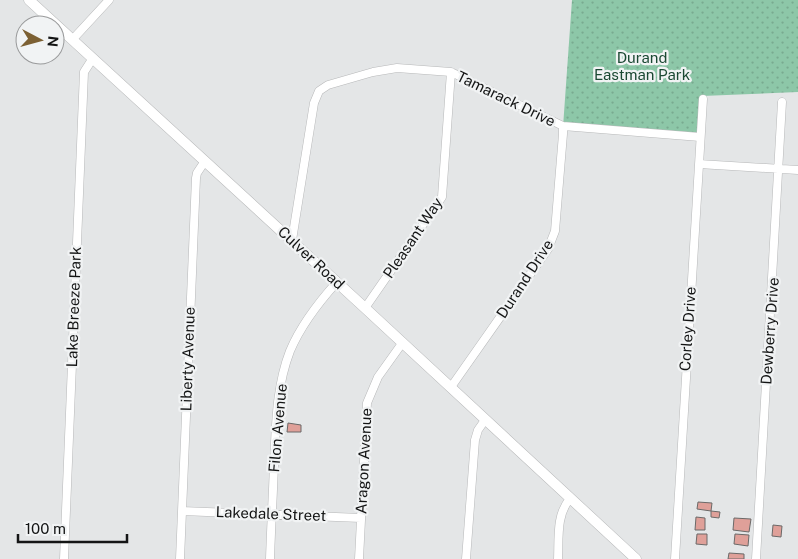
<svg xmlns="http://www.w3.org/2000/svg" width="798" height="559" font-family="'Public Sans',sans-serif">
<defs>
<pattern id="park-dots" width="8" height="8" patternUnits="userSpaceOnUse" patternTransform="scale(1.25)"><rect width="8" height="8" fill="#8dc7a8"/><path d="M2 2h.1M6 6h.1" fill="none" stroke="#79aa90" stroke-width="1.8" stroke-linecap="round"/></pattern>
</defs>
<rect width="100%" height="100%" fill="#e4e6e7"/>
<path fill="url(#park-dots)" d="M572,0H798V92L702,96L699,136L563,127Z"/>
<path fill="#dfa099" stroke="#6b6968" d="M288,423L301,425V432H287Z
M698,502L712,503L711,511L697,509Z
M711,511L720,512L719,518L711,517Z
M696,517L705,518V530H695Z
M734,518L751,519L749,532L733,530Z
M773,525L782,526L781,537L772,536Z
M697,534H707V545L696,544Z
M735,534L749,535L748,546L734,544Z
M729,553L744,554V559H728Z"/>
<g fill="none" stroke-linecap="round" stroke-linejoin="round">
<g stroke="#b7b8b9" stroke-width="9">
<path id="street" d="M73,39L109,0
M699,164L798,170
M292,240L314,103L319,91L328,85L373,72L397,68L451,72L563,126L700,137
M365,308L442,197L451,72
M451,387L548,249L555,231L563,134V126
M182,511L361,518
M64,559L84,72L93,58
M180,559L196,178L197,173L205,161
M270,559C271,527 273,495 274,464C276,426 276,387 290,351C301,325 318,303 337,282
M359,559L367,403L378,377L403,342
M466,559L475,440L478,430L485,420
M558,559C559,539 556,514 570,499
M675,559L703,99
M756,559L782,102"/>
</g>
<g stroke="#b7b8b9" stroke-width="11">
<path id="secondary" d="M29,0L365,308L636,559"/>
</g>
<use href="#street" stroke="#fff" stroke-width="8"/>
<use href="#secondary" stroke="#fff" stroke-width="10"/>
</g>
<g text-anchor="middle" stroke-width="4.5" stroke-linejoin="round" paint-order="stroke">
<g font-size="15" fill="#1b4933" stroke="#f1f3f4">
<text x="642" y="63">Durand<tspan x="642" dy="17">Eastman Park</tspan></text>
</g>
<g font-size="15" fill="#141515" stroke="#f1f3f4">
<text transform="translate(506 99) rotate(26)" y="5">Tamarack Drive</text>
<text transform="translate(413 238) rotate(-56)" y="5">Pleasant Way</text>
<text transform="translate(311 258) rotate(43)" y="5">Culver Road</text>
<text transform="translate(525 279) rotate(-57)" y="5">Durand Drive</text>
<text transform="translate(74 307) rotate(-88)" y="5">Lake Breeze Park</text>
<text transform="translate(688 329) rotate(-86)" y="5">Corley Drive</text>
<text transform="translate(770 331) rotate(-86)" y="5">Dewberry Drive</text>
<text transform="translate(188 359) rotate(-88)" y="5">Liberty Avenue</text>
<text transform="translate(278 428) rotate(-85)" y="5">Filon Avenue</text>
<text transform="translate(364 461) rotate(-87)" y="5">Aragon Avenue</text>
<text transform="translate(271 514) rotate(2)" y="5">Lakedale Street</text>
</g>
</g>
<g transform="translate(40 40) rotate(96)"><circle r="24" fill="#f1f3f4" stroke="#999a9b"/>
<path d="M0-4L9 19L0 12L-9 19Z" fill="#7c6033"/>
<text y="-8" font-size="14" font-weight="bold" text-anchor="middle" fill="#141515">N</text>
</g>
<path d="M18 534v8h109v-8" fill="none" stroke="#141515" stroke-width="2.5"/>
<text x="25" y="534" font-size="15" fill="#141515" stroke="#f1f3f4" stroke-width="4" paint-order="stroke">100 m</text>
</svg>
